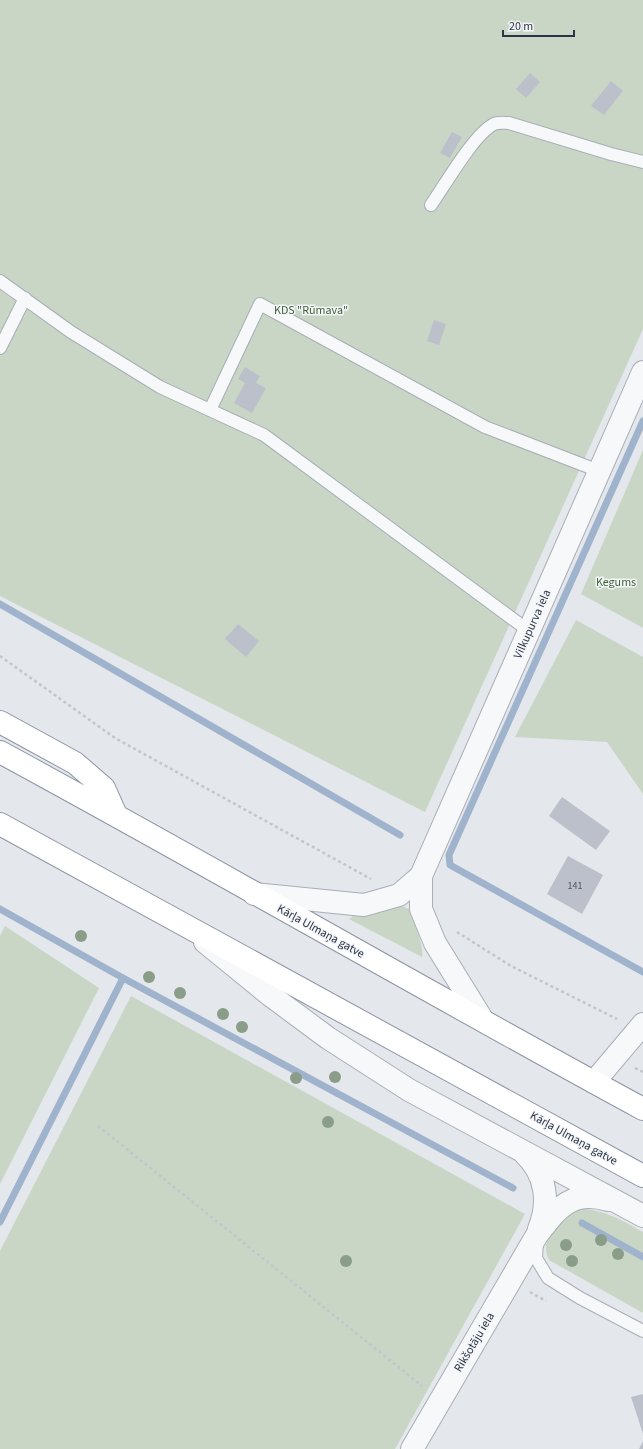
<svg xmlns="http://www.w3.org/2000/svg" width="643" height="1449" font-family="'Source Sans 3',sans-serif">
<rect width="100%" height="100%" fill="#e4e7ec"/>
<path fill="#c9d6c5" d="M0,0H643V329L425,812L0,596Z
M643,450V628L581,594Z
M576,620L643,657V794L607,742L515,737Z
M402,906L411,910C413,925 424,942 422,957L349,919L354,915L374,914Z
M5,926L99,988L0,1184V936Z
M131,996L525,1214L395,1449H0V1251Z
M574,1208C603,1209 618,1218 643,1232V1313L549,1260C538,1238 560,1223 574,1208Z"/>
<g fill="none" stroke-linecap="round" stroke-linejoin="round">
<path stroke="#9fb4cc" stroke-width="7" d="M643,421L449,855L450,865L643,972
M0,604L400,835
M0,909L123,978L513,1188
M0,1222L123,978
M582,1223L643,1257"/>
</g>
<path fill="#bbc0ca" d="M530,73L540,82L526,98L516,89Z
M611,81L623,91L604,115L591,106Z
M452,132L462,137L450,158L440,153Z
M434,320L446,324L439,345L427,341Z
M245,367L260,376L256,383L266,388L252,413L234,403L245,383L238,379Z
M238,624L259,641L246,657L225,639Z
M562,797L610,831L596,850L549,816Z
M568,856L603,875L582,914L547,894Z
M643,1394V1434L631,1397Z
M643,1441V1449H639Z"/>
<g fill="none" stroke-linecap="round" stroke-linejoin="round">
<g stroke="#a9aeb7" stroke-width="14">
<path id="service" d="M431,205C445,185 474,134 494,124C498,122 504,123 509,123L611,154L643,162
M0,281L71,332L160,387L264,435L529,631
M0,348L25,298
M210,410L260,304L485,427L599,471
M537,1241L536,1258L548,1278L580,1298L643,1331"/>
</g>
<g stroke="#a9aeb7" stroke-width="24">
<path id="minor" d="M421,876V909L435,943L482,1019
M254,894L364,905L399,895L421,876L643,372
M205,942L270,995L328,1038L409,1090L643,1216
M594,1082L643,1024
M525,1154C546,1174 550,1202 539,1229
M412,1449L537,1235C557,1209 571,1189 608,1200"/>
</g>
<g stroke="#8b94a3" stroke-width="24">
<path id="trunk" d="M0,722L75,763L104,788L116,815
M0,752C216,869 427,992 643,1109
M0,824L643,1176"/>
</g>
<path stroke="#c2c5cb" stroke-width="2.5" stroke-dasharray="3 3" stroke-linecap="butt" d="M0,656L115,738L371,879
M457,932L511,966L617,1019
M635,1068L643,1072
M98,1126L422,1386
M530,1292L546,1301"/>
<use href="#service" stroke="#f7f8fa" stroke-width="12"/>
<use href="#minor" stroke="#f7f8fa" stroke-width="22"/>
<use href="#trunk" stroke="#fff" stroke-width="22"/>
</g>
<g fill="#899d89">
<circle cx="81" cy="936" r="6"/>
<circle cx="149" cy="977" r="6"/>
<circle cx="180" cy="993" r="6"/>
<circle cx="223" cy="1014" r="6"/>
<circle cx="242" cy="1027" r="6"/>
<circle cx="335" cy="1077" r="6"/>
<circle cx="296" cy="1078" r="6"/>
<circle cx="328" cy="1122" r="6"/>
<circle cx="601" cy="1240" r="6"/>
<circle cx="566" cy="1245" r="6"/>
<circle cx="618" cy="1254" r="6"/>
<circle cx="346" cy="1261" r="6"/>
<circle cx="572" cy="1261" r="6"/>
</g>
<g text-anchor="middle" stroke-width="3" stroke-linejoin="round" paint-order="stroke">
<g font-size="10" fill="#4f5766">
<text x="575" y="889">141</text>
</g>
<g font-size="12" fill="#3f6138" stroke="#f4f6f9">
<text x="311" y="314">KDS "Rūmava"</text>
<text x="616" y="586">Ķegums</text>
</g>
<g font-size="12" fill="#2b3445" stroke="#f4f6f9">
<text transform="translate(532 624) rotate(-66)" y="4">Vilkupurva iela</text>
<text transform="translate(321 931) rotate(29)" y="4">Kārļa Ulmaņa gatve</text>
<text transform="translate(574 1138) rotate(29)" y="4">Kārļa Ulmaņa gatve</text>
<text transform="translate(474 1342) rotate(-59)" y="4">Rikšotāju iela</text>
</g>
</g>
<path d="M503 30v6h71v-6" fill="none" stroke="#2b3445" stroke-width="2"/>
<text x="509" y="30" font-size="12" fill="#2b3445" stroke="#f4f6f9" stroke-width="3" paint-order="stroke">20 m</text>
</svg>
